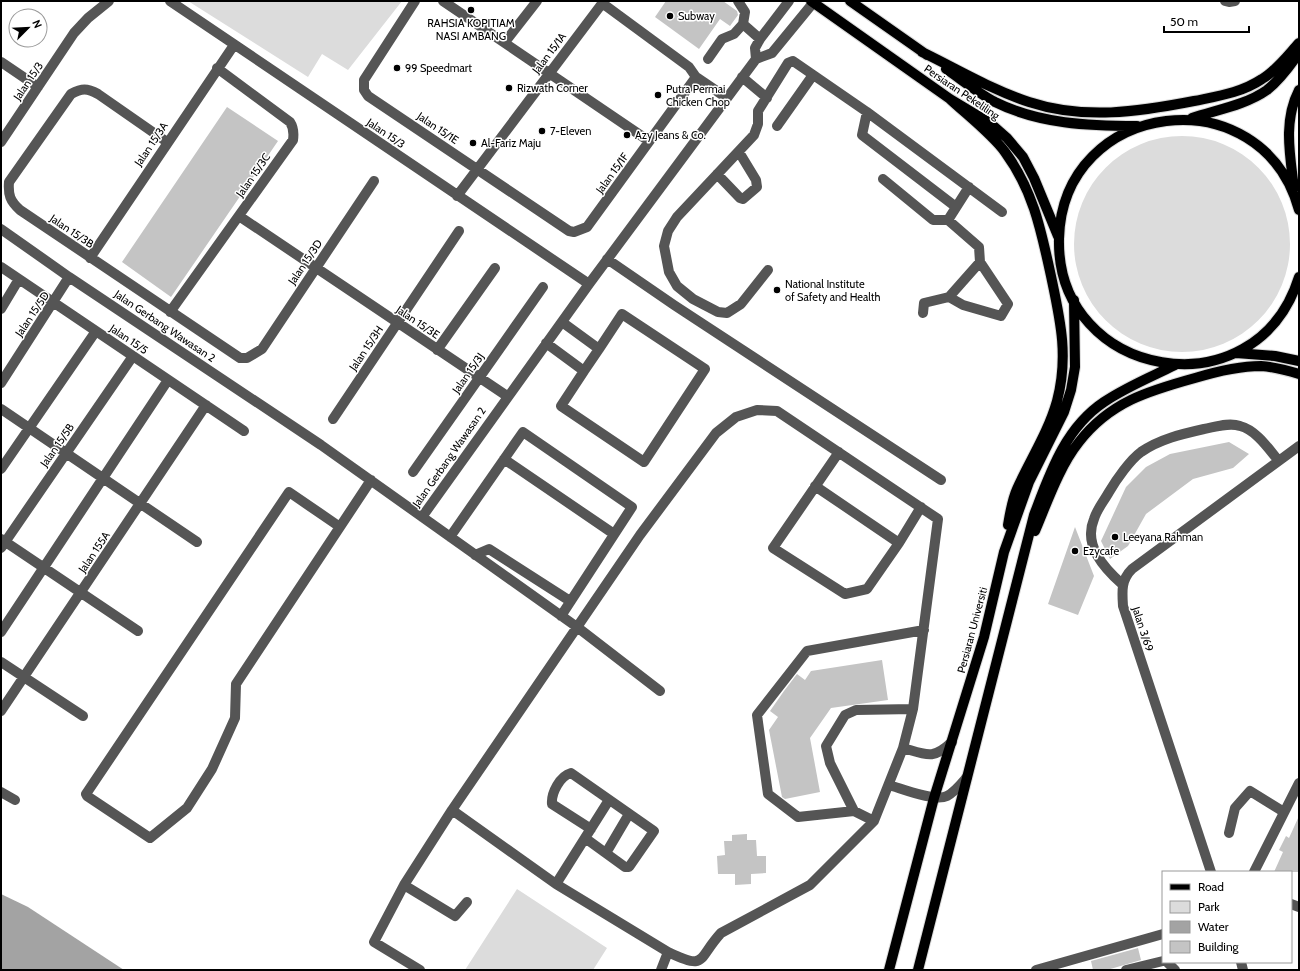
<svg xmlns="http://www.w3.org/2000/svg" width="1300" height="971" font-family="Cabin,sans-serif">
<rect width="100%" height="100%" fill="#fff"/>
<path fill="#dcdcdc" d="M188,1H402L348,70L322,54L308,77Z
M1074 244a108 108 0 1 1 216 0a108 108 0 1 1-216 0Z
M517,889L607,948L593,970H465Z"/>
<path fill="#a3a3a3" d="M1,894L28,907L124,970H1Z"/>
<path fill="#c4c4c4" d="M666,1H723L737,11L738,15L730,26L720,19L699,49L655,17Z
M227,107L278,141L171,297L122,262Z
M1229,442L1249,454L1233,468L1193,479L1146,514L1128,546L1110,559L1101,541L1126,487L1146,467L1170,454Z
M1075,527L1094,576L1078,615L1048,604Z
M882,660L888,700L831,708L810,738L820,792L785,799L782,797L769,730L778,717L770,711L784,691L797,674L805,680L811,671Z
M1299,816V872H1274L1283,852L1279,850L1286,836L1289,838Z
M747,834V840H756L757,856H766V873L751,874V884L735,885V874H718L717,856L725,855L724,841H732V835Z
M1138,948L1141,960L1107,970H1093L1091,961Z"/>
<g fill="none" stroke-linecap="round" stroke-linejoin="round">
<g stroke="#dbdbdb" stroke-width="12">
<path id="major" d="M811,1L950,99L990,123L1007,138L1023,157L1034,178L1058,236
M850,1L927,55
M922,52C957,69 992,90 1029,102C1084,120 1138,112 1194,101C1218,96 1241,93 1262,79C1276,71 1288,55 1299,43
M946,69C962,80 978,93 995,102C1039,124 1089,126 1137,126
M950,99C966,114 993,135 1005,152C1033,190 1041,230 1051,276C1060,319 1069,356 1057,401C1048,433 1030,460 1017,489C1012,500 1010,513 1008,525
M1192,118C1216,110 1246,105 1267,90C1280,80 1290,66 1299,53
M1294,188C1290,155 1283,121 1299,90
M1299,210C1262,74 1062,99 1059,239C1056,379 1256,415 1299,277
M1236,353L1275,356L1299,361
M1035,531C1047,503 1059,467 1079,442C1110,402 1148,391 1195,378C1215,372 1239,366 1261,366C1274,367 1286,370 1299,374
M889,970L934,798L984,637L1004,552L1029,482L1064,412L1071,390L1075,367L1074,300
M918,970L1034,515C1050,473 1065,428 1104,402C1126,387 1151,377 1175,365"/>
</g>
<path stroke="#555" stroke-width="10" d="M170,1L589,284
M415,1L364,80V90L368,96L569,231L574,232L587,227L696,77
M443,1L649,141
M1225,1L1229,2L1235,1
M602,3L689,67L696,77L727,98
M743,24L760,39
M505,42L537,1
M708,59L722,39L734,34L743,24L745,12L738,1
M756,59L755,48L760,39L789,1
M1,62L38,87
M742,77L767,98
M867,112L862,135L956,207
M777,126L813,75
M1,142L74,33L88,18L109,1
M167,142L98,94C87,88 82,88 71,94L9,182C8,195 10,201 20,210L240,358H247L262,349L374,181
M717,174L740,198L743,199L757,187L756,180L739,152
M883,179L933,220H948
M457,196L604,1
M239,216L507,396
M1,229L69,277L321,445L577,627L660,691
M90,258L234,45
M607,259L674,305L941,480
M1,267L244,431
M768,270L741,304L727,313L718,312L693,299L677,286L669,272L664,246L668,231L677,217L754,135L758,124V111L788,63L793,61L867,112L1002,212
M949,297L980,262L979,247L948,220L969,187
M1,309L19,279
M170,312L293,140C294,133 294,128 290,122L217,68
M923,313L924,303L949,297L963,305L1001,316L1008,304L980,262
M546,343L584,371L561,406L644,462L705,369L622,314L599,349L562,322
M437,350L495,268
M584,371L599,349
M1,383L69,277
M1,409L197,542
M333,419L459,231
M504,459L614,534
M1,469L96,331
M413,472L543,287
M815,486L899,543L867,589L845,594L773,548L839,452
M422,517L589,284L756,59L772,53L813,3
M340,527L289,492L86,794L87,796L150,838L187,808L212,769L235,718L236,684L371,480
M450,537L523,432L632,507L561,616
M1,539L138,631
M899,543L921,507
M1,548L133,356
M475,555L489,549L570,601
M1122,584C1104,568 1083,545 1094,519C1097,509 1104,501 1109,492C1116,480 1130,460 1141,452C1160,439 1182,434 1204,429C1215,427 1229,422 1240,426C1256,430 1268,448 1278,460
M1,632L168,380
M1,662L83,716
M1,711L206,405
M903,748C927,755 933,760 952,742
M889,785C903,789 935,802 947,796C955,792 961,784 967,777
M1,792L15,800
M854,811L798,817L768,794L757,715L807,651L924,630
M874,821L854,811L830,763L826,746L845,715L856,710L913,709
M1229,833L1235,808L1250,791L1284,812
M585,838L625,867H629L654,831L571,773C560,776 551,793 552,804L591,829
M606,853L629,814
M1211,872L1123,606C1122,591 1121,580 1132,569L1299,446
M1254,872L1299,783
M556,884L609,800
M404,885L455,916L467,902
M1291,904L1299,907
M1167,962L1175,970
M1241,962L1243,970
M420,970L374,942L404,885L452,810L640,535L716,433L736,417L757,410L777,411L938,519L913,709L903,748L874,821L810,885L721,933C697,959 707,971 668,952L556,884L452,810
M661,970L668,952
M1036,970L1163,934
M1126,970L1163,961"/>
<use href="#major" stroke="#000" stroke-width="10"/>
</g>
<g fill="#000" stroke="#fff" stroke-width="1.5">
<circle cx="471" cy="10" r="4"/>
<circle cx="670" cy="16" r="4"/>
<circle cx="397" cy="68" r="4"/>
<circle cx="509" cy="88" r="4"/>
<circle cx="658" cy="95" r="4"/>
<circle cx="542" cy="131" r="4"/>
<circle cx="627" cy="135" r="4"/>
<circle cx="473" cy="143" r="4"/>
<circle cx="777" cy="290" r="4"/>
<circle cx="1115" cy="537" r="4"/>
<circle cx="1075" cy="551" r="4"/>
</g>
<g text-anchor="middle" stroke-width="3" stroke-linejoin="round" paint-order="stroke">
<g font-size="11" fill="#000" stroke="#fff" text-anchor="start">
<text x="678" y="20">Subway</text>
<text x="471" y="27" text-anchor="middle">RAHSIA KOPITIAM<tspan x="471" dy="13">NASI AMBANG</tspan></text>
<text x="405" y="72">99 Speedmart</text>
<text x="517" y="92">Rizwath Corner</text>
<text x="666" y="93">Putra Permai<tspan x="666" dy="13">Chicken Chop</tspan></text>
<text x="550" y="135">7-Eleven</text>
<text x="635" y="139">Azy Jeans &amp; Co.</text>
<text x="481" y="147">Al-Fariz Maju</text>
<text x="785" y="288">National Institute<tspan x="785" dy="13">of Safety and Health</tspan></text>
<text x="1123" y="541">Leeyana Rahman</text>
<text x="1083" y="555">Ezycafe</text>
</g>
<g font-size="11" fill="#000" stroke="#fff">
<text transform="translate(549 53) rotate(-53)" y="4">Jalan 15/1A</text>
<text transform="translate(28 81) rotate(-56)" y="4">Jalan 15/3</text>
<text transform="translate(962 92) rotate(34)" y="4">Persiaran Pekeliling</text>
<text transform="translate(438 128) rotate(34)" y="4">Jalan 15/1E</text>
<text transform="translate(386 133) rotate(34)" y="4">Jalan 15/3</text>
<text transform="translate(151 144) rotate(-56)" y="4">Jalan 15/3A</text>
<text transform="translate(612 173) rotate(-54)" y="4">Jalan 15/1F</text>
<text transform="translate(253 175) rotate(-55)" y="4">Jalan 15/3C</text>
<text transform="translate(72 231) rotate(34)" y="4">Jalan 15/3B</text>
<text transform="translate(305 262) rotate(-56)" y="4">Jalan 15/3D</text>
<text transform="translate(32 314) rotate(-56)" y="4">Jalan 15/5D</text>
<text transform="translate(418 322) rotate(34)" y="4">Jalan 15/3E</text>
<text transform="translate(165 326) rotate(34)" y="4">Jalan Gerbang Wawasan 2</text>
<text transform="translate(129 339) rotate(34)" y="4">Jalan 15/5</text>
<text transform="translate(366 348) rotate(-56)" y="4">Jalan 15/3H</text>
<text transform="translate(468 373) rotate(-55)" y="4">Jalan 15/3J</text>
<text transform="translate(57 445) rotate(-55)" y="4">Jalan 15/5B</text>
<text transform="translate(449 457) rotate(-55)" y="4">Jalan Gerbang Wawasan 2</text>
<text transform="translate(94 552) rotate(-56)" y="4">Jalan 155A</text>
<text transform="translate(1143 629) rotate(72)" y="4">Jalan 3/69</text>
<text transform="translate(972 630) rotate(-75)" y="4">Persiaran Universiti</text>
</g>
</g>
<rect width="1300" height="971" fill="none" stroke="#000000" stroke-width="4"/>
<rect x="1162" y="871" width="130" height="92" fill="#ffffff" stroke="#999999"/>
<rect x="1170" y="884" width="20" height="6" fill="#000000" stroke="#999999"/>
<text x="1198" y="891" font-size="12" fill="#000000">Road</text>
<rect x="1170" y="901" width="20" height="12" fill="#dcdcdc" stroke="#999999"/>
<text x="1198" y="911" font-size="12" fill="#000000">Park</text>
<rect x="1170" y="921" width="20" height="12" fill="#a3a3a3" stroke="#999999"/>
<text x="1198" y="931" font-size="12" fill="#000000">Water</text>
<rect x="1170" y="941" width="20" height="12" fill="#c4c4c4" stroke="#999999"/>
<text x="1198" y="951" font-size="12" fill="#000000">Building</text>
<g transform="translate(28 28) rotate(66)"><circle r="19" fill="#ffffff" stroke="#999999"/>
<path d="M0-3L7 15L0 10L-7 15Z" fill="#000000"/>
<text y="-6" font-size="11" font-weight="bold" text-anchor="middle" fill="#000000">N</text>
</g>
<path d="M1164 26v6h85v-6" fill="none" stroke="#000000" stroke-width="2"/>
<text x="1170" y="26" font-size="12" fill="#000000" stroke="#ffffff" stroke-width="3" paint-order="stroke">50 m</text>
</svg>
